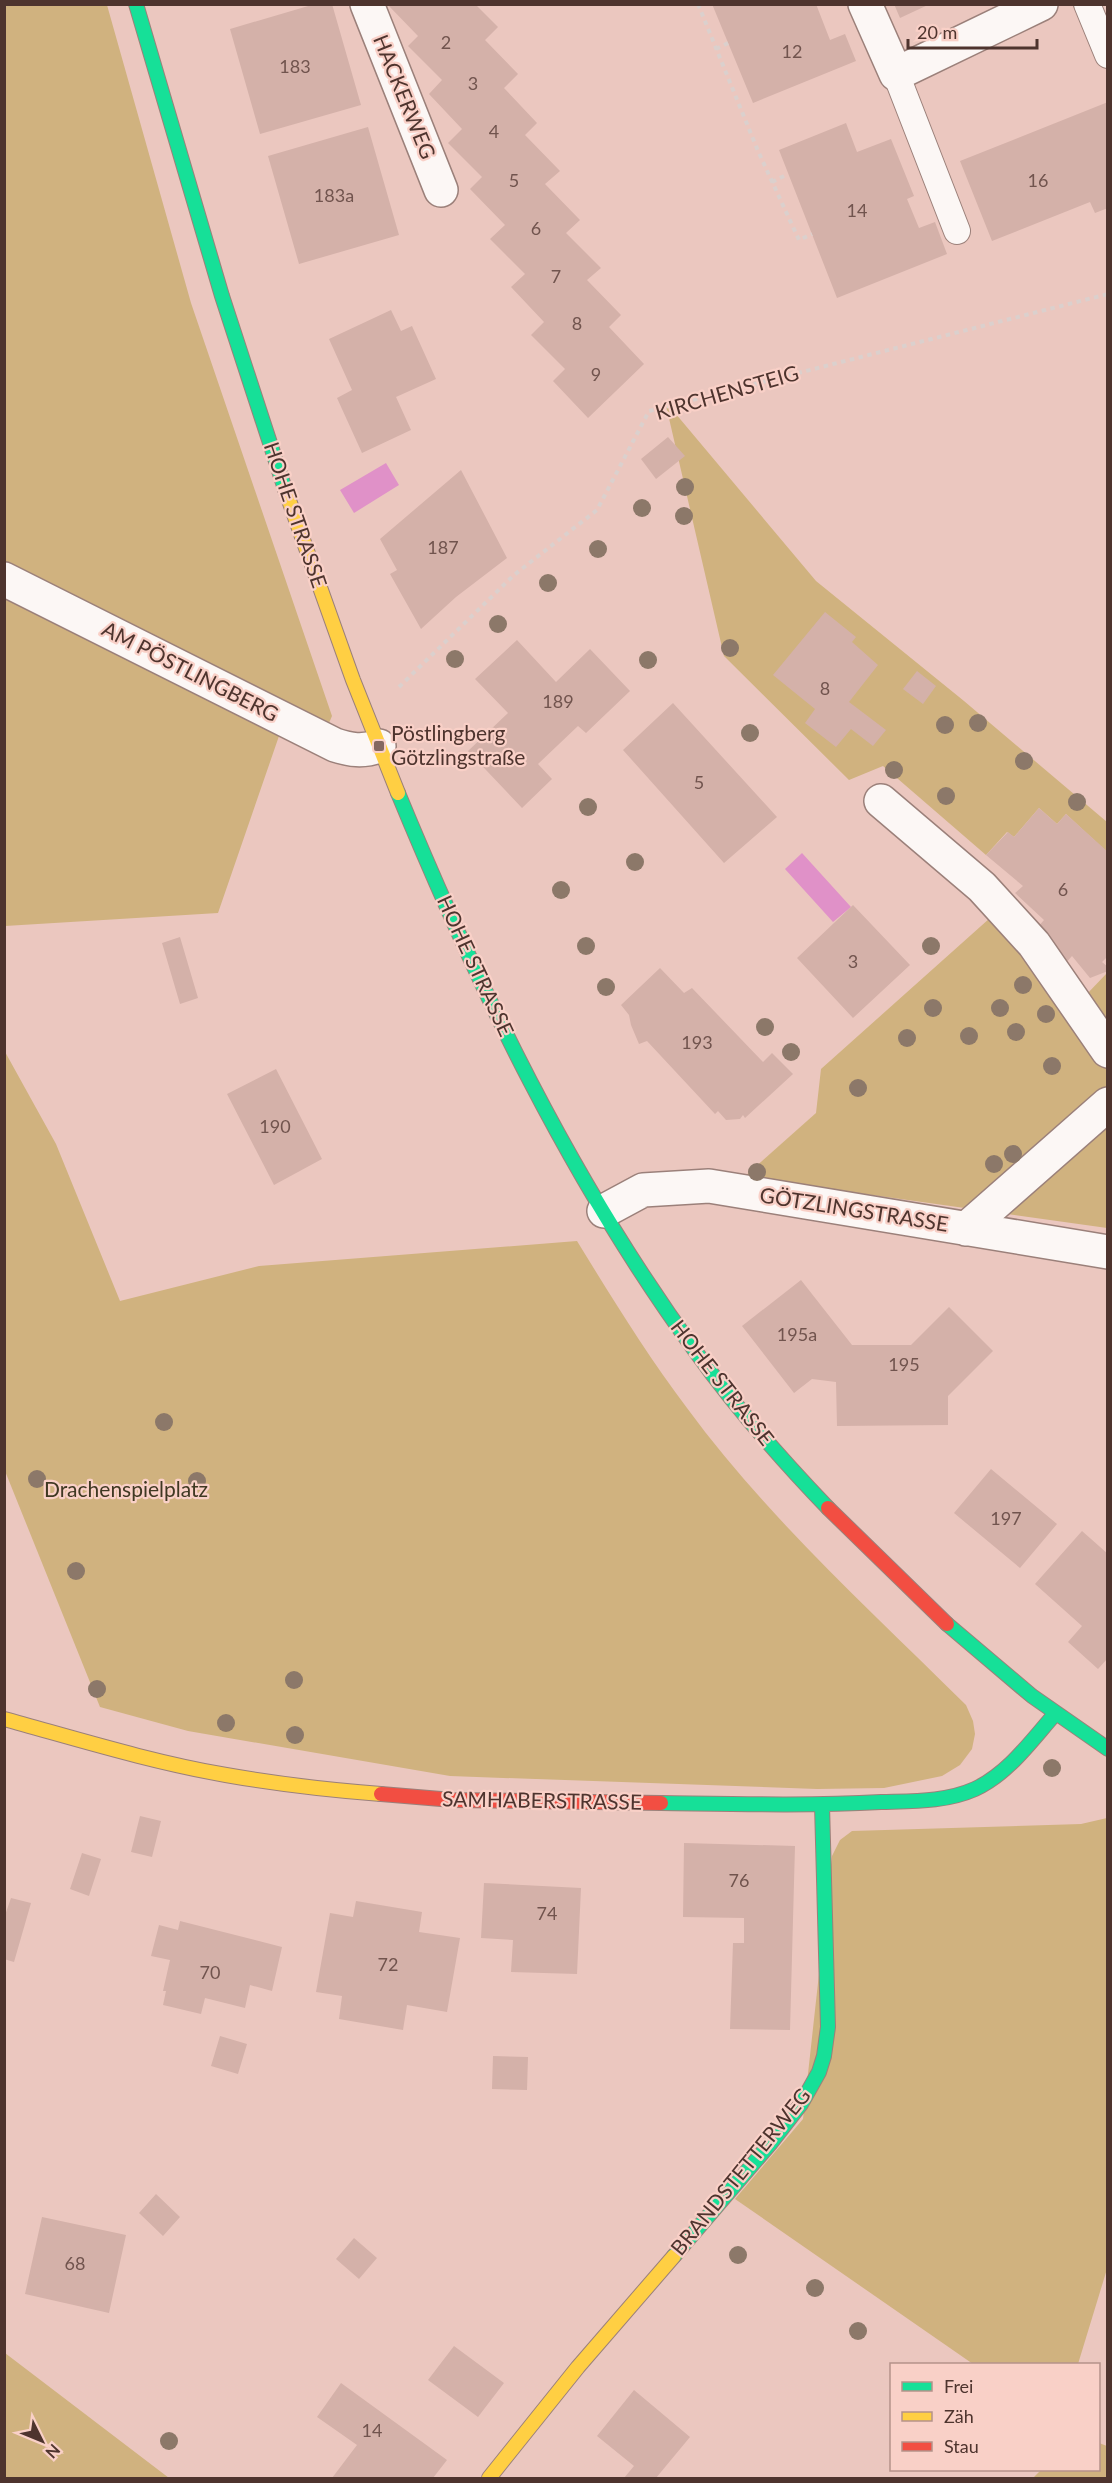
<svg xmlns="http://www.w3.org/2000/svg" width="1112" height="2483" font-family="Lato,sans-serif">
<rect width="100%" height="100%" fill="#ebc7bf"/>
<path fill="#d0b27f" d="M4,5H107L191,303L332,716L329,723L320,722L5,567Z
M665,401L816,581L964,701L1107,822V852L1066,814L1057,824L1039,808L1014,837L1007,832L986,855L883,766L849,780L724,656Z
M4,590L148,662L279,736L218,913L5,926Z
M990,918L1086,995L1107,973V1228L744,1177L816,1113L821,1069Z
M4,1050L56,1144L120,1301L259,1266L577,1241C612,1298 647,1355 687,1408C767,1517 870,1610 966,1705L973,1721L975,1734L972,1749L960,1765L942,1776L884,1788L817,1789L450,1776L188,1731L100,1707L5,1471Z
M1107,1818V2269L1078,2364H973L735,2199L803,2119L832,1856L840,1840L852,1831L1081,1824Z
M4,2353H5L169,2478H5Z
M1099,2443L1107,2446V2478H1033L1041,2470H1098Z"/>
<path fill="#e091c8" d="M386,463L399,485L354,513L340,490Z
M802,853L851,907L833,922L785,869Z"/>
<path fill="#d4b1a9" d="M315,4H332L361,105L260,134L230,29Z
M387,4H475L498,27L485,40L518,74L504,88L537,123L525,135L560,171L545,184L580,220L566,233L601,268L587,280L621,315L609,327L644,364L588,418L553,381L565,369L531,335L544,322L511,287L525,274L490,239L505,225L470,189L482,177L448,143L462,129L429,94L442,80L408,46L418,36Z
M712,4H816L830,40L845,34L856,61L753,103Z
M894,4H930L900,18Z
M1108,102V208L1095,213L1090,202L992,241L960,161Z
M846,123L857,152L891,139L914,196L907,199L919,228L935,222L947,254L837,298L779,150Z
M368,127L399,235L299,264L268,156Z
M391,310L401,331L412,326L436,379L396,397L411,430L362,453L337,398L352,390L329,339Z
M668,437L685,456L656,479L641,459Z
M461,470L507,558L456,597L421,629L390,574L397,570L380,539Z
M825,612L856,637L852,642L878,665L849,702L886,730L873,746L851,729L836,747L805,723L815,709L773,675Z
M517,640L556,682L590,649L630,691L586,733L578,726L538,764L552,779L522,808L468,751L508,713L475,679Z
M917,671L936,686L923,704L903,689Z
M673,703L777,817L724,863L623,750Z
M1039,808L1057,824L1066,814L1108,852V956L1102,962L1108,967V971L1090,978L1072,956L1064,965L1037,928L1044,920L1015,893L1023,886L986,855L1008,832L1014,837Z
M853,905L910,965L853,1018L797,958Z
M180,937L198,998L180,1004L162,943Z
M660,968L684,993L692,988L763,1062L772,1053L793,1074L745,1118L743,1115L740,1119L726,1120L718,1111L715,1114L647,1041L639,1044L631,1025L629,1015L621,1005Z
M276,1069L322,1159L274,1185L227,1094Z
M801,1280L852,1345H911L949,1307L993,1351L948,1396V1425L837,1426L836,1382L812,1379L794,1393L742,1326Z
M991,1469L1057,1524L1020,1568L954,1513Z
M1082,1531L1108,1554V1658L1098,1669L1068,1642L1082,1626L1035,1584Z
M140,1816L161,1821L152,1857L131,1852Z
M684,1843L795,1846L790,2030L730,2029L733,1943H744V1918L683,1917Z
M82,1853L101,1859L89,1896L70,1889Z
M484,1883L581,1888L577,1974L511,1972L513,1940L481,1938Z
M11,1898L31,1903L14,1962L4,1959V1918Z
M356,1901L422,1912L419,1932L460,1938L447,2012L407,2005L403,2030L339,2019L342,1996L316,1992L330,1913L353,1917Z
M180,1921L282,1947L272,1991L250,1985L245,2008L205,1998L201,2014L163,2005L166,1991H163L170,1960L151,1956L159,1925L178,1930Z
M220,2036L247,2044L238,2074L211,2066Z
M493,2056L528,2057L527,2090L492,2089Z
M156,2194L180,2217L163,2236L139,2213Z
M42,2217L126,2235L109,2313L25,2294Z
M354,2238L377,2258L359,2279L336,2259Z
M454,2346L504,2383L478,2417L428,2380Z
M341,2383L447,2460L433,2478H332L357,2445L317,2417Z
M634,2390L690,2437L656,2478H624L634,2466L597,2436Z"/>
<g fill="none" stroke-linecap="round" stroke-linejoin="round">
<g stroke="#9b807a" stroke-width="28">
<path id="lane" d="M1087,4L1108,55
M896,74L957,231"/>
</g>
<g stroke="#9b807a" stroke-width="36">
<path id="street" d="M367,4L441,190
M865,4L896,74L1041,4
M4,579L335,745C350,750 363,752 379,746
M881,801L982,887L1034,944L1108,1051
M604,1211L643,1190L709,1186L1108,1252
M966,1229L1108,1104"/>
</g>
<g stroke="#9b807a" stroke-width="16">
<path id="fast" d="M136,4L222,296L285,489
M398,793C479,989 571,1181 696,1352C736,1408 781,1459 828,1508
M947,1624L1032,1696L1108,1749
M661,1803C734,1804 808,1806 881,1802C913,1801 946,1802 975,1789C1009,1773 1031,1741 1055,1714
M674,2256L770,2144L801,2104L819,2072L824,2056L828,2027L822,1805"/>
</g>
<g stroke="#9b807a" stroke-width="16">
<path id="slow" d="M285,489L353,680L398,793
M4,1719C77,1739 151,1762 226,1775C277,1784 329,1790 381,1794
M489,2478L578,2367L674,2256"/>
</g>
<g stroke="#9b807a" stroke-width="16">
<path id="jam" d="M828,1508L947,1624
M381,1794L453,1800L661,1803"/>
</g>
<path stroke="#dbd0cd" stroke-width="4" stroke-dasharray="4.5 4.5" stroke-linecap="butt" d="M698,4L758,151L799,240L812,234
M716,49L728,43
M772,182L788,174
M399,687L514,575L597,510L649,411L1108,294"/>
<use href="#lane" stroke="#fcf7f5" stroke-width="26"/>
<use href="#street" stroke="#fcf7f5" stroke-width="33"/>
<use href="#fast" stroke="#16e098" stroke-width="14"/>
<use href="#slow" stroke="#ffcf43" stroke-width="14"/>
<use href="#jam" stroke="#f24e42" stroke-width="14"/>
</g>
<g fill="#8c7869">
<circle cx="685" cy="487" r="9"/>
<circle cx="642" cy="508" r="9"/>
<circle cx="684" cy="516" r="9"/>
<circle cx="598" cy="549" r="9"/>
<circle cx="548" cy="583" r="9"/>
<circle cx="498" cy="624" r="9"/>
<circle cx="730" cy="648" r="9"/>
<circle cx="455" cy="659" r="9"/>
<circle cx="648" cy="660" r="9"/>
<circle cx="978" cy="723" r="9"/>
<circle cx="945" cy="725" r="9"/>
<circle cx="750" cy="733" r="9"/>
<circle cx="1024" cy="761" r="9"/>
<circle cx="894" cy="770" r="9"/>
<circle cx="946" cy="796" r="9"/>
<circle cx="1077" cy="802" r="9"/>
<circle cx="588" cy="807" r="9"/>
<circle cx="635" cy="862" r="9"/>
<circle cx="561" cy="890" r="9"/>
<circle cx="586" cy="946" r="9"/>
<circle cx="931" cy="946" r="9"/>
<circle cx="1023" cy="985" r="9"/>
<circle cx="606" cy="987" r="9"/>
<circle cx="933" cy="1008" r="9"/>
<circle cx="1000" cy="1008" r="9"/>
<circle cx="1046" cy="1014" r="9"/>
<circle cx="765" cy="1027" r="9"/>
<circle cx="1016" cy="1032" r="9"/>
<circle cx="969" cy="1036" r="9"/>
<circle cx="907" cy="1038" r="9"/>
<circle cx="791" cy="1052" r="9"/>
<circle cx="1052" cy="1066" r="9"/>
<circle cx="858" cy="1088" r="9"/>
<circle cx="1013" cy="1154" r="9"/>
<circle cx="994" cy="1164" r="9"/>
<circle cx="757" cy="1172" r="9"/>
<circle cx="164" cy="1422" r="9"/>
<circle cx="37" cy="1479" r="9"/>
<circle cx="197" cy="1481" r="9"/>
<circle cx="76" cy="1571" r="9"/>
<circle cx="294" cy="1680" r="9"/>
<circle cx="97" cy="1689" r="9"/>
<circle cx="226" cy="1723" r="9"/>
<circle cx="295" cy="1735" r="9"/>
<circle cx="1052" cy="1768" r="9"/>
<circle cx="738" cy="2255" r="9"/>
<circle cx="815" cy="2288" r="9"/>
<circle cx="858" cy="2331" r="9"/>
<circle cx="169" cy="2441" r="9"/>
</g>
<rect fill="#856761" stroke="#f9d0c7" stroke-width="2" x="373" y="740" width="12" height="12" rx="3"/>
<g text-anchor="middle" stroke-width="4.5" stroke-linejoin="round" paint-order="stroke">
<g font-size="18" fill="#71544e">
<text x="446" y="49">2</text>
<text x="792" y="58">12</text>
<text x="295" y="73">183</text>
<text x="473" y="90">3</text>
<text x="494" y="138">4</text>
<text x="514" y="187">5</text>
<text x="1038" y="187">16</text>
<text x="334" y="202">183a</text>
<text x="857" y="217">14</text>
<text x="536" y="235">6</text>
<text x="556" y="283">7</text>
<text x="577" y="330">8</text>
<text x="596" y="381">9</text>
<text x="443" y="554">187</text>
<text x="825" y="695">8</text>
<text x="558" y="708">189</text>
<text x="699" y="789">5</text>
<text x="1063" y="896">6</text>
<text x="853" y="968">3</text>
<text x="697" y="1049">193</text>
<text x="275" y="1133">190</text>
<text x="797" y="1341">195a</text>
<text x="904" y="1371">195</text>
<text x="1006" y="1525">197</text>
<text x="739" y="1887">76</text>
<text x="547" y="1920">74</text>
<text x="388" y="1971">72</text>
<text x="210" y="1979">70</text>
<text x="75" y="2270">68</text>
<text x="372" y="2437">14</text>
</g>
<g font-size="21" fill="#4e342e" stroke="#f9d0c7">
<text transform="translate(404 97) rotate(68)" y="7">HACKERWEG</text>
<text transform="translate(727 393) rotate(-16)" y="7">KIRCHENSTEIG</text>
<text transform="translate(295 515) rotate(71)" y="7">HOHE STRASSE</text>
<text transform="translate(190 672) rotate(27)" y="7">AM PÖSTLINGBERG</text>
<text transform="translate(475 966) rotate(65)" y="7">HOHE STRASSE</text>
<text transform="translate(854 1210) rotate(9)" y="7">GÖTZLINGSTRASSE</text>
<text transform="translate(722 1383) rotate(52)" y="7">HOHE STRASSE</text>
<text transform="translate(542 1801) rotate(1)" y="7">SAMHABERSTRASSE</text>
<text transform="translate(741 2172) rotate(-51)" y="7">BRANDSTETTERWEG</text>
</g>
<g font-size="21" fill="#4e342e" stroke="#f9d0c7" text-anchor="start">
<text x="391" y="741">Pöstlingberg<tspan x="391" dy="24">Götzlingstraße</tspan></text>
</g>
<g font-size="21" fill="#3f3822" stroke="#f9d0c7">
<text x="126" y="1497">Drachenspielplatz</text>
</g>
</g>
<rect width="1112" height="2483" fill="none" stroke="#4e342e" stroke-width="12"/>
<rect x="890" y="2363" width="210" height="108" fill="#f9d0c7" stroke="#b5928a" stroke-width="1.5"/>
<rect x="902" y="2382" width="30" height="9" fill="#16e098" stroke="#b5928a" stroke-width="1.5"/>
<text x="944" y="2393" font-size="18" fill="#4e342e">Frei</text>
<rect x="902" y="2412" width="30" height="9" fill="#ffcf43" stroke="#b5928a" stroke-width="1.5"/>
<text x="944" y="2423" font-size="18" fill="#4e342e">Zäh</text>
<rect x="902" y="2442" width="30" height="9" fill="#f24e42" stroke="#b5928a" stroke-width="1.5"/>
<text x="944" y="2453" font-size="18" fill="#4e342e">Stau</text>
<g transform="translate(42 2441) rotate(133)" stroke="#f9d0c7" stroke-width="4.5" paint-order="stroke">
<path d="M0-4.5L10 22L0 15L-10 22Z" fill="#4e342e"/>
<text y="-9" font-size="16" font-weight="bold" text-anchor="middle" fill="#4e342e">N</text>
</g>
<path d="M908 39v9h129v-9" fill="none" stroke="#4e342e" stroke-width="3"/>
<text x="917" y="39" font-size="18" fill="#4e342e" stroke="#f9d0c7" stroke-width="4.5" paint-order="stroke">20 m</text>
</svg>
